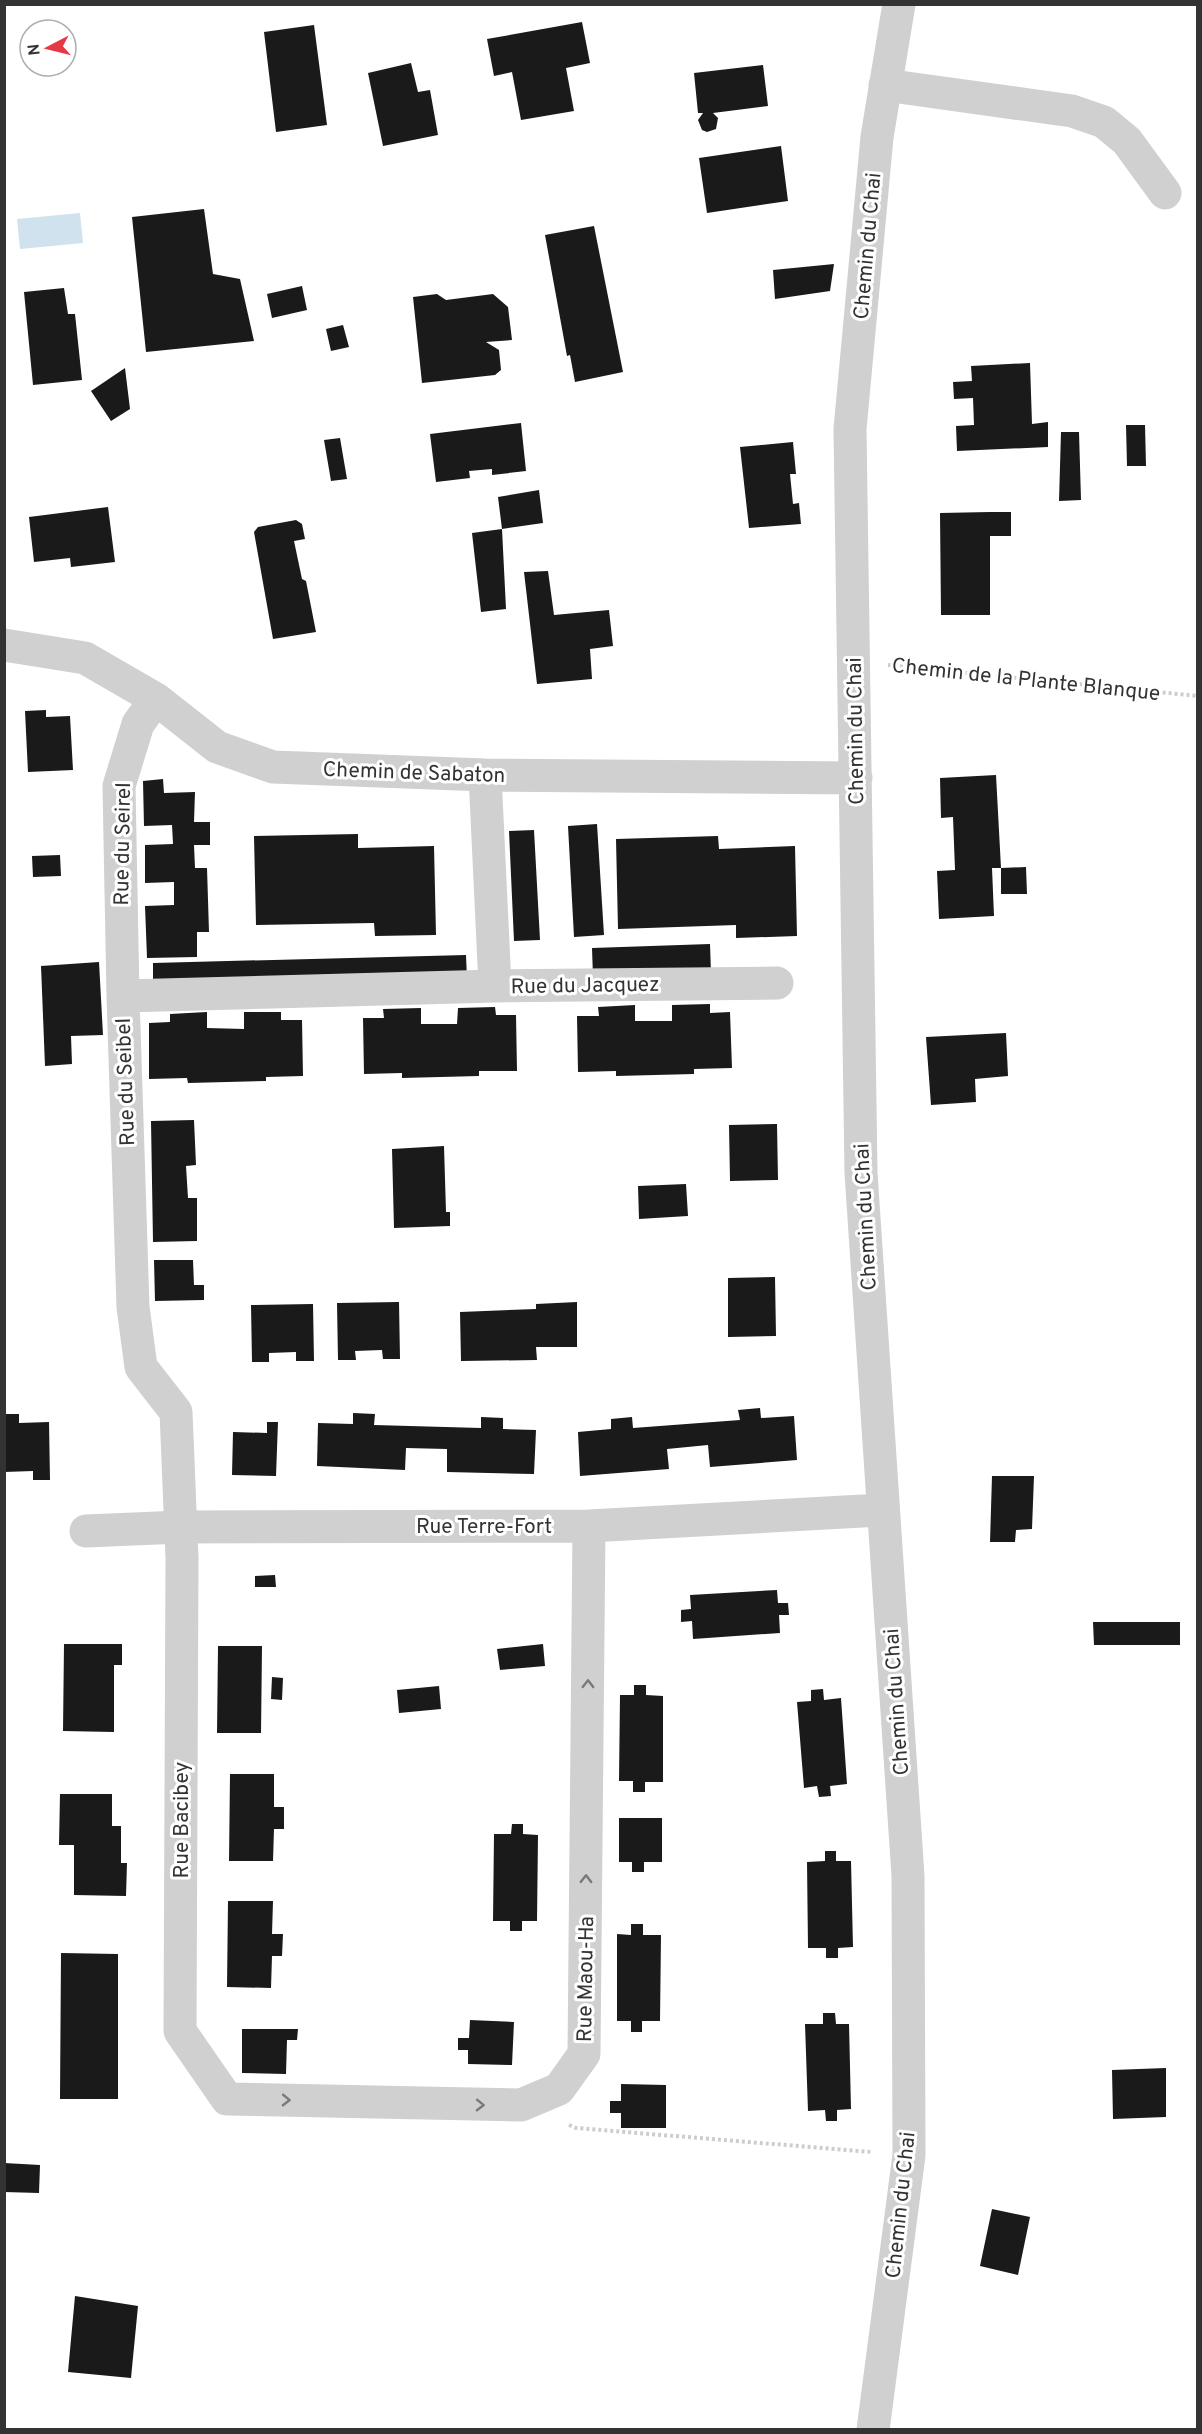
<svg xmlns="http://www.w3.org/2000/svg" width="1202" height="2434" font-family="Overpass,sans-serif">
<rect width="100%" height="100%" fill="#fff"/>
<path fill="#cfe2ee" d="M80,213L83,243L20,249L17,219Z"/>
<path fill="#1a1a1a" d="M582,22L590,63L566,68L574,111L521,120L512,72L494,76L487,39Z
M314,25L327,125L276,132L264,32Z
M411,63L418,92L430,90L438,135L383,146L368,73Z
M763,65L768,106L713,113L718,118L716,129L707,132L702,130L698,120L703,113H698L694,73Z
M781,146L788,201L707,213L699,158Z
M204,209L213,274L240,279L254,341L146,352L132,217Z
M594,226L623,372L575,382L570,355L567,356L545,235Z
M834,264L830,291L775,299L773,270Z
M302,286L307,310L272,318L267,294Z
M64,288L68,314H75L82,380L33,385L24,292Z
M437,294L446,300L493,294L508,307L512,340L486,342L499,350L501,370L495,375L422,383L413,297Z
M343,325L349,347L331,351L326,329Z
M1030,363L1032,424L1048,422V447L957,451L956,426L974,425L973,398L954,399L953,382L972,381L971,366Z
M125,368L130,409L111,421L91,391Z
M521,423L526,471L492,475V469L469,471L470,478L436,482L430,434Z
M1126,425H1145L1146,466H1127Z
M1061,432H1079L1081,500L1059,501Z
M340,438L347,479L331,481L324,440Z
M793,442L796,474H790L793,504L799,503L801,524L749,528L740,447Z
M539,490L543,523L502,529L506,609L481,612L472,533L502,529L498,497Z
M108,507L115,562L71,567L70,558L34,562L29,517Z
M990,512H1011V536H990V615H941L940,513Z
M296,520L302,524L305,539L294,541L302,579L306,581L316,632L273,639L254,532L258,527Z
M548,571L554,615L609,610L613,646L590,649L592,679L537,684L524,572Z
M46,710V717L70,716L73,770L28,772L25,711Z
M996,775L1001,868H992L994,916L939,919L937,871L955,870L953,817L941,818L940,778Z
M163,779L164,793L195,792L194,822H210V845H194L195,868H207L209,932H197V957L147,958L145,906L174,905V882L145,883V845L173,844L172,825L144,826L143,781Z
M597,824L604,935L574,937L568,826Z
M534,830L540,940L514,941L509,831Z
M358,834V848L434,846L436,935L375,936L374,923L256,925L254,836Z
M718,836L719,849L795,846L797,936L736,938V925L618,929L616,839Z
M60,855L61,876L33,877L32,856Z
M1026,867L1027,894H1001V868Z
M710,944L711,973L593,977L592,948Z
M466,955L467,979L153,987V963Z
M99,962L103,1035L71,1036L72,1064L45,1066L41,966Z
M710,1004V1013L730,1012L732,1068L694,1069V1074L616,1076V1071L578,1072L577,1016H599L598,1007L635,1005V1021H672V1005Z
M495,1007L496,1015H516L517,1071H479V1076L402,1078V1073L364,1074L363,1018H384L383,1009L421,1008V1024H457L458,1008Z
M207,1012V1028L244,1029V1012H281V1020H302L303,1076L266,1077V1081L188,1083L187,1078L149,1079V1023L170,1022V1014Z
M1006,1033L1008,1076L975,1079L976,1102L931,1105L926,1037Z
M194,1120L196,1165L186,1166L188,1198H197V1241L153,1242L151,1121Z
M777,1124L778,1180L730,1181L729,1125Z
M444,1146L446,1212H450V1226L394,1228L392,1149Z
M686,1184L688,1216L639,1219L638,1186Z
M154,1260H193L194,1285H204V1300L155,1301Z
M775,1277L776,1336L728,1337V1278Z
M399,1302L400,1359H383L382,1350L355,1351L356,1360H338L337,1303Z
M577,1302V1347H536L537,1360L461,1361L460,1312L536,1309V1304Z
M313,1304L314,1361H296V1352L269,1353V1362H252L251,1305Z
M760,1408L761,1418L794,1416L797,1460L710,1467L708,1445L667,1449L669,1469L580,1476L578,1432L611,1429V1419L632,1417L633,1428L740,1420L738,1410Z
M353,1413L375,1414L374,1425L481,1428V1417L503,1418V1429L536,1430L534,1474L447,1472V1449L406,1448L405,1470L317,1466L318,1423L353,1424Z
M4,1414H19V1423L49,1422L50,1480H33V1471L4,1472Z
M267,1422H278L276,1476L232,1475L233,1432L267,1433Z
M992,1476H1034L1032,1529L1016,1530L1015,1542H990Z
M275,1575L276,1587H255V1576Z
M777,1590L778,1603H788L789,1615H779L780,1633L693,1639L692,1621L681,1622V1610L691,1609L690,1595Z
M1093,1622H1180V1645H1094Z
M64,1644H122V1665H114V1732L63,1731Z
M543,1644L545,1666L500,1670L497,1649Z
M218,1646H262L261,1733H217Z
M272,1677L283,1678L282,1700L271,1699Z
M634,1685H646V1695L663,1696V1782H645V1792H633V1781H619L620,1695H634Z
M439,1686L441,1709L399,1713L397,1690Z
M823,1689L824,1700L841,1698L847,1784L830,1786L831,1796L819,1797L817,1786L804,1788L797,1702L811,1701V1690Z
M230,1774H274V1807H284V1829H274L273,1861H229Z
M60,1794H112V1826H121V1863H127L126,1896L74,1895V1845H59Z
M619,1818H662V1862H644V1872H632V1862H619Z
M512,1824H523V1834L538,1835L537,1921H522V1931H510V1921H493L494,1834H511Z
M825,1851H836V1861H851L853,1947L838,1948V1958H826V1948H808L807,1862L825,1861Z
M228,1901H273L272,1934H283L282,1956H272L271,1988L227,1987Z
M631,1924H643V1935H661L660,2021H642V2032H631V2021H617V1934L631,1935Z
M61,1953L118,1954V2099H60Z
M823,2013H835L836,2024H849L851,2109L837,2110V2121H826L825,2110L808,2111L805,2024H823Z
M470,2020L514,2022L512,2065L468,2064V2050H458V2038H469Z
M242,2029H298L297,2040H287L286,2074L242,2073Z
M1166,2068V2117L1113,2119L1112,2070Z
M621,2084L666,2085V2128H621V2113H610V2101H621Z
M4,2163L40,2165L39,2193L4,2192Z
M992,2209L1030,2217L1018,2275L980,2266Z
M75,2296L138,2306L131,2378L68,2372Z"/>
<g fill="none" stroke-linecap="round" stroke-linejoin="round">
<path stroke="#cdcdcd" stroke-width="4" stroke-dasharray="3 3" stroke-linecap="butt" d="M888,665L1198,696
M569,2125L576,2128L872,2152"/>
<path stroke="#d0d0d0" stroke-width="33" d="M885,85L1072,111L1104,122L1127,141L1165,193
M4,645L85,658L156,699L217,747L273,767L485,775L856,778
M485,775L495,986L777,983
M495,986L123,996L133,1307L141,1367L176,1412L182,1558L180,2031L227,2099L521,2105L559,2089L584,2054L589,1526
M123,996L119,786L138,724L156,699
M86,1531L181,1527L589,1526L881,1510
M873,2430L909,2155L908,1876L861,1173L850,429L877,137L899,4"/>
</g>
<defs><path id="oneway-chevron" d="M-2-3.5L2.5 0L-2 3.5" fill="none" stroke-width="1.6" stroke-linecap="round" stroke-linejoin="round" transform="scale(1.5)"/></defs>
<g stroke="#7a7a7a">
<use href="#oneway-chevron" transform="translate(588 1684) rotate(-89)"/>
<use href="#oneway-chevron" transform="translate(586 1879) rotate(-89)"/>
<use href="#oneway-chevron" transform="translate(286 2100) rotate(1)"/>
<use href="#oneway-chevron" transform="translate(480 2105) rotate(1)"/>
</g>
<g text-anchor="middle" stroke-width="6" stroke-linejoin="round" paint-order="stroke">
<g font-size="21" fill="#333" stroke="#fff">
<text transform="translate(867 246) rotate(-85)" y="7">Chemin du Chai</text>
<text transform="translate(1026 679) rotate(6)" y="7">Chemin de la Plante Blanque</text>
<text transform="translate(855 731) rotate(-91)" y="7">Chemin du Chai</text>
<text transform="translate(414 772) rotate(2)" y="7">Chemin de Sabaton</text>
<text transform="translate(122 844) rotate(-89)" y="7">Rue du Seirel</text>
<text transform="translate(585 985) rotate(-1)" y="7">Rue du Jacquez</text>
<text transform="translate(125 1082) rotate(-92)" y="7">Rue du Seibel</text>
<text transform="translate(865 1217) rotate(-93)" y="7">Chemin du Chai</text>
<text x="484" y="1533">Rue Terre-Fort</text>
<text transform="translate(896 1702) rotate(-94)" y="7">Chemin du Chai</text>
<text transform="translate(181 1820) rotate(-90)" y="7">Rue Bacibey</text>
<text transform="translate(585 1979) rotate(-89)" y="7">Rue Maou-Ha</text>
<text transform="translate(900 2205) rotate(-84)" y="7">Chemin du Chai</text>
</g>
</g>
<rect width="1202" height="2434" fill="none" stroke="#333333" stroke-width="12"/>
<g transform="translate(48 48) rotate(263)"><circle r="28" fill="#ffffff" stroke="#adadad" stroke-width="1.5"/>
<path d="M0-4.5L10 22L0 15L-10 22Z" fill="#e63946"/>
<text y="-9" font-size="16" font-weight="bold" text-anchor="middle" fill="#333333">N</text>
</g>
</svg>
